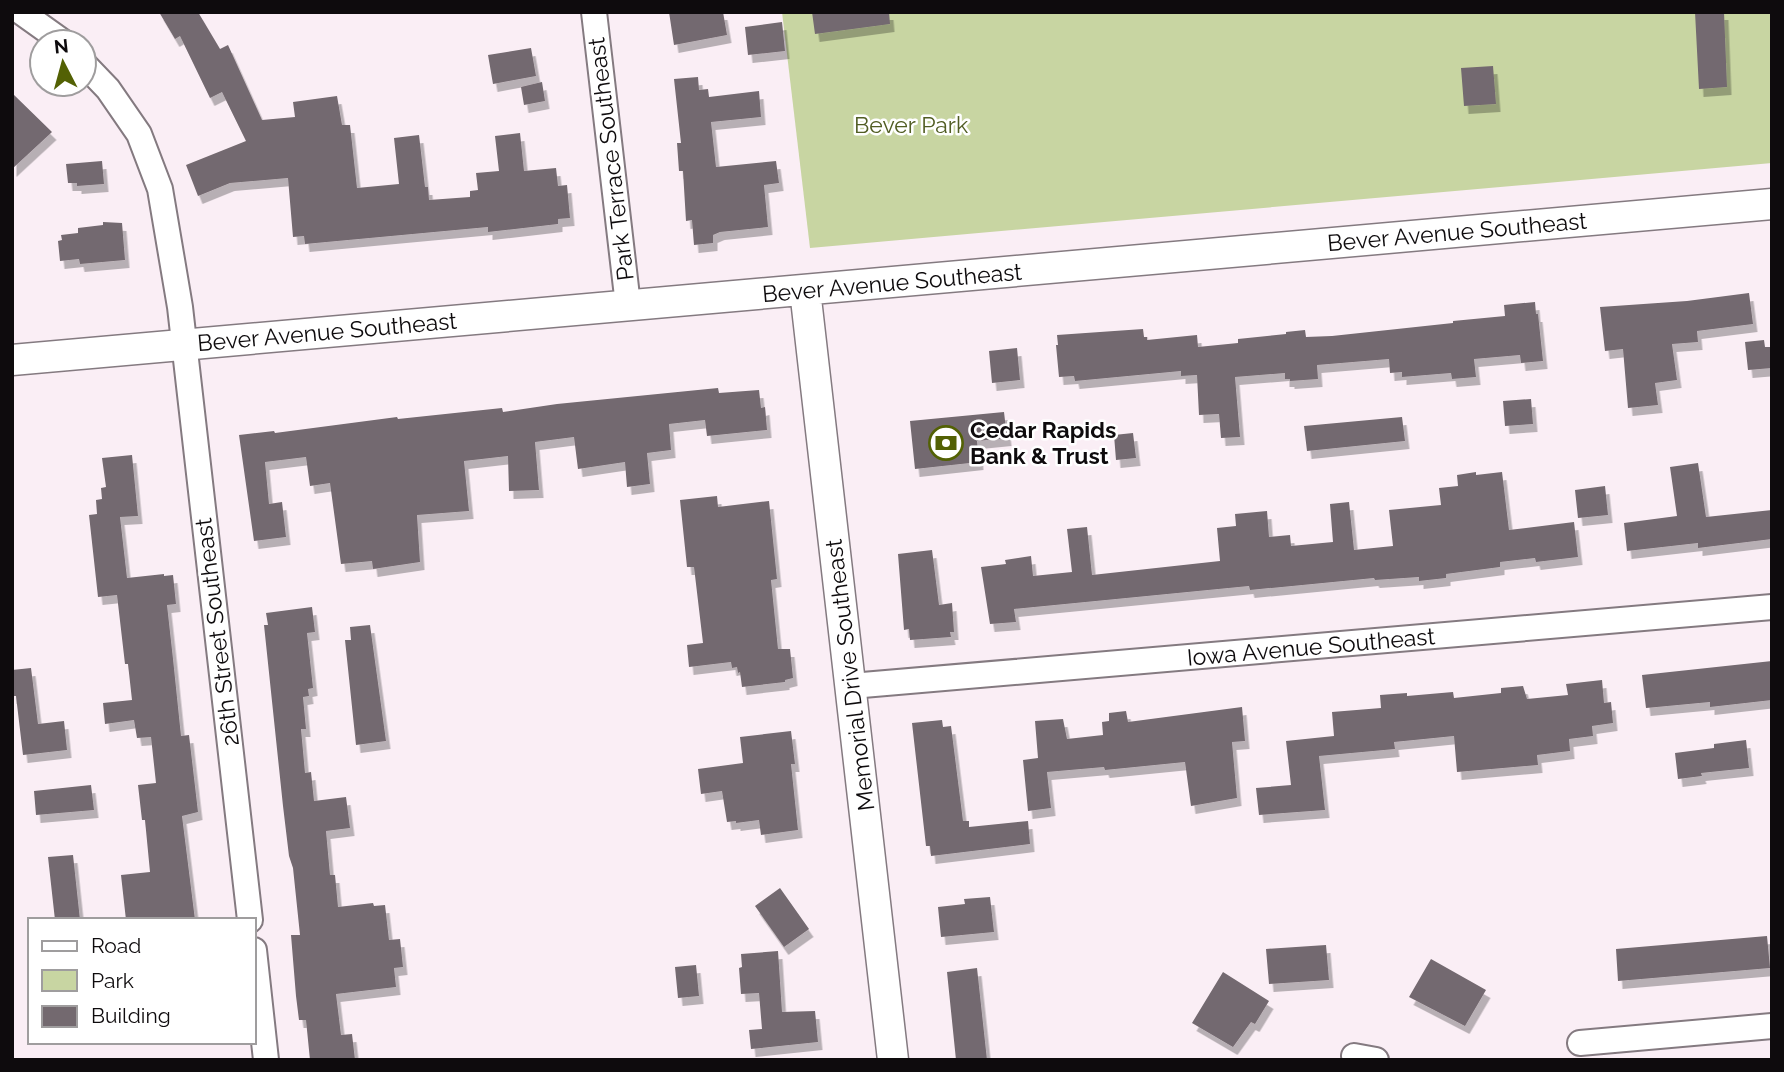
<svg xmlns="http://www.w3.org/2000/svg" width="1784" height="1072" font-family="Raleway,sans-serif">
<defs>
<filter id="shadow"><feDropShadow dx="4.5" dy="8" stdDeviation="0" flood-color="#0004"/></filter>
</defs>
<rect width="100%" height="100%" fill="#faeef5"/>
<path fill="#c8d5a2" d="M782,12H1772V163L810,248Z"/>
<path fill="#73696f" filter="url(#shadow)" d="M159,12H198L220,49L228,45L262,120L295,117L293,102L337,96L342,125H350L357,188L399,184L394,138L419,135L425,187H428L429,200L470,197V191L478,190L476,173L499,171L495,136L520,133L524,171L556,168L558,186L567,185L570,218L558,219V224L488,232V227L305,244L304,236L293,237L288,178L230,183L198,196L186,165L246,141L222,92L210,98L180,36L175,39Z
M669,12H723L727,35L674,45Z
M812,12H889L890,24L815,34Z
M1695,12H1724L1727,87L1699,89Z
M782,22L785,51L748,55L745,27Z
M531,48L536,76L493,84L488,55Z
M1493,66L1496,104L1464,106L1461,68Z
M698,77L699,90L708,89L709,97L759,91L761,117L711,122L716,167L776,161L779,183L764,185L768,227L720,232L713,235V243L694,245L692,220L686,221L683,171H679L677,143H681L674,79Z
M542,82L545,101L524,105L521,87Z
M12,93L52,132L12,169Z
M102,161L104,184L77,186V183H68L66,164Z
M103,222L122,223L125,260L80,264L79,259L60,261L58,241L62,240L61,235L78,233V228L103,225Z
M1749,293L1753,324L1697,331L1698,342L1672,344L1677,380L1655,383L1658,405L1628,408L1623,349L1605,351L1600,307L1687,301Z
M1535,302L1536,314H1538L1543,361L1521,363L1520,355L1474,359L1476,377L1452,379L1451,373L1402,377V372L1390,373L1389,359L1317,365L1318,379L1290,381V379H1285V373L1235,377L1240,437L1221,438L1219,414L1199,415L1197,375L1181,376V371L1075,381L1074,376L1059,377L1056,345H1058L1057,335L1143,329L1144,337H1147V340L1197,335L1198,347L1238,343V339L1286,334V332L1305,330L1306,337L1332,336L1453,323V321L1505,316L1504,305Z
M1764,340L1765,347H1772V368L1748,370L1745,342Z
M1017,348L1020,380L992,383L989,351Z
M718,388L719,393L759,390L761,408L765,407L767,430L707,436L705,420L669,424L671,450L647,453L650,484L627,487L625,462L578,469L574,437L535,442L539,490L509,491L508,456L464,461L469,511L417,515L420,562L373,569L372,561L341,564L330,483L310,486L306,457L265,462L269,504L282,502L286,537L254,541L239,435L274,431L275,433L397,417L398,419L502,408L503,412L557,404Z
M1531,399L1533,424L1505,426L1503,401Z
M1004,412L1007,438L977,441L979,462L915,469L910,421Z
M1402,417L1405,441L1307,451L1304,426Z
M1133,433L1136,458L1116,460L1114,435Z
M132,455L138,516L120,517L127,578L164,574V576L173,575L176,604L167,605L173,659L181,736L189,735L198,812L182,816L195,920H126L121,875L150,872L145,820H142L138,785L156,783L151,737L137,738L134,720L105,724L103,703L132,700L128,664H125L117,595L98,597L89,515L97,514L96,500L102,499L101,488L106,487L102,458Z
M1698,463L1706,517L1772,510V539L1698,548V543L1627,551L1624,523L1677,516L1670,467Z
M1476,472V475L1502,472L1509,530L1574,522L1578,557L1536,562L1535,558L1500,562V567L1446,574V578L1419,581V577L1375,580L1374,578L1250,590L1249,586L1014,609L1016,622L990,624L981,567L1006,564L1005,560L1031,556L1033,576L1072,572L1067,529L1087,527L1092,575L1220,561L1217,528L1236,526L1235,514L1267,511L1269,537L1290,535L1291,546L1333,542L1330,504L1349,502L1354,550L1393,546L1389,510L1441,505L1439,488L1458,486L1457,475Z
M1605,486L1608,515L1578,518L1575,490Z
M717,496L718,507L769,501L777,579L771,580L778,649H790L793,678L785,680V682L742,687L740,672L738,673L737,667L732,668L731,662L689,667L687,645L703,643L694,567H687L680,500Z
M932,550L939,605L952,603L954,632H950L951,637L910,640L909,629L904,630L898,554Z
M312,607L315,632L307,633L313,688L308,689L309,696L303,697L306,729H301L305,773L311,772L314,801L346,797L350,828L326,831L330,875H335L338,907L373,903L374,906L385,905L389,940L400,939L403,967L394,968L396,987L336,994L341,1035L352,1034L355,1060H310L306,1020H299L296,996L291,935H300L293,868L289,856L283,806L264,625H268L266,613Z
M370,625L386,741L356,745L345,640H351L350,627Z
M1772,661V700L1710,707V702L1646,708L1642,675Z
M31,668L38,724L64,721L67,750L23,755L16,696H12V670Z
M1602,680L1604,703L1611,702L1613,723L1592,726L1593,736L1569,739L1570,751L1537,755L1538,765L1457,772L1454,736L1394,742L1395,749L1319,756L1325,810L1259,815L1256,788L1291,785L1286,741L1334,736L1332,712L1381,708L1380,695L1407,693V696L1453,692L1454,698L1501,693V688L1523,686L1527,699L1568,695L1566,684Z
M1242,707L1245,741L1232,742L1237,798L1191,806L1185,762L1105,770L1104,767L1047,772L1051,808L1028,811L1023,760L1038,758L1035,721L1063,719L1067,739L1103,735L1102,722L1109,721V713L1126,711L1128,722Z
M942,720L943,727L951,726L963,821H969V827L1028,821L1030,844L931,856L930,846H926L912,723Z
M791,731L795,764H791L798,830L761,835L759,820L736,823V821L727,822L722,791L701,794L698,769L743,763L740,737Z
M1746,740L1749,768L1701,773L1702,776L1678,779L1675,753L1714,748V744Z
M91,785L94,810L36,815L34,791Z
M73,855L80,920H55L48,857Z
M780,888L809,929L784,947L755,906Z
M990,897L994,932L941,937L938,907L965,904L964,899Z
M1767,936L1770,968L1618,981L1616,949Z
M1326,945L1329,980L1269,984L1266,949Z
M778,951L782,1012L815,1011L818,1042L751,1049L749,1030L762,1029L759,993L741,994L739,968L742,967L741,954Z
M1431,959L1486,990L1465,1026L1409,997Z
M696,965L699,996L678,998L675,967Z
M977,968L987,1060H956L947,972Z
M1223,972L1269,1001L1255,1024L1251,1022L1233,1047L1192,1023Z"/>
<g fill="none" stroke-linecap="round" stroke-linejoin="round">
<g stroke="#847a80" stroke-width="28">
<path id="minor" d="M21,12L63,42
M594,12L628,305
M84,64L108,89L139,134L160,189L180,307L250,920
M851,686L1772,607
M254,950L266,1060
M1580,1043L1772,1026
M1354,1056L1376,1060"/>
</g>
<g stroke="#847a80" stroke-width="33">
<path id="tertiary" d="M805,290L893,1060
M12,360L1772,204"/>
</g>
<use href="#minor" stroke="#fff" stroke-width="24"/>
<use href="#tertiary" stroke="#fff" stroke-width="30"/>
</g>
<defs>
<g id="bank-ring" transform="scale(1.75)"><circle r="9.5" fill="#fff" stroke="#536104" stroke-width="1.5"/><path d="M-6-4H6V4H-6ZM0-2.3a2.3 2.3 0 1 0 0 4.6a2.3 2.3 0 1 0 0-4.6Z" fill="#536104"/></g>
</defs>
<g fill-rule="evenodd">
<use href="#bank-ring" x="946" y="443"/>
</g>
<g text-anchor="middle" stroke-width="5" stroke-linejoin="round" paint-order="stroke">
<g font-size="23" fill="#515d23" stroke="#fff">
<text x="911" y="133">Bever Park</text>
</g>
<g font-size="23" fill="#0e0b0d" stroke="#fff">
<text transform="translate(611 159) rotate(-97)" y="8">Park Terrace Southeast</text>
<text transform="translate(1457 232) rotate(-5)" y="8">Bever Avenue Southeast</text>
<text transform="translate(892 283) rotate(-5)" y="8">Bever Avenue Southeast</text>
<text transform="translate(327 332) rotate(-5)" y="8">Bever Avenue Southeast</text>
<text transform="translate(217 632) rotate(-97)" y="8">26th Street Southeast</text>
<text transform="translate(1311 647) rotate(-5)" y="8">Iowa Avenue Southeast</text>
<text transform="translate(850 675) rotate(-97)" y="8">Memorial Drive Southeast</text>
</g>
<g font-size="23" font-weight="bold" fill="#0e0b0d" stroke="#fff" text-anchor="start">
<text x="970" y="438">Cedar Rapids<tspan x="970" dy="26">Bank &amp; Trust</tspan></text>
</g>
</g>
<rect width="1784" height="1072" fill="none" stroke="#0e0b0d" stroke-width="28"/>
<rect x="28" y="918" width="228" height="126" fill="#ffffff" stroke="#9f9d9e" stroke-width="2"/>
<rect x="42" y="941" width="35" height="10" fill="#ffffff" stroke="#9f9d9e" stroke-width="2"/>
<text x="91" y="953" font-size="21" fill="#0e0b0d">Road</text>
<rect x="42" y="970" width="35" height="21" fill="#c8d5a2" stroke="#9f9d9e" stroke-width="2"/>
<text x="91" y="988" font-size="21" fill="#0e0b0d">Park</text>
<rect x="42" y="1006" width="35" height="21" fill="#73696f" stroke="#9f9d9e" stroke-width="2"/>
<text x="91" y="1023" font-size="21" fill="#0e0b0d">Building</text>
<g transform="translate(63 63) rotate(354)"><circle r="33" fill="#ffffff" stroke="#9f9d9e" stroke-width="2"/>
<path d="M0-5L12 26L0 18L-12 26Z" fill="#536104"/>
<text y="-10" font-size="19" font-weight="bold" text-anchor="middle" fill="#0e0b0d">N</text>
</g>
</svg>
